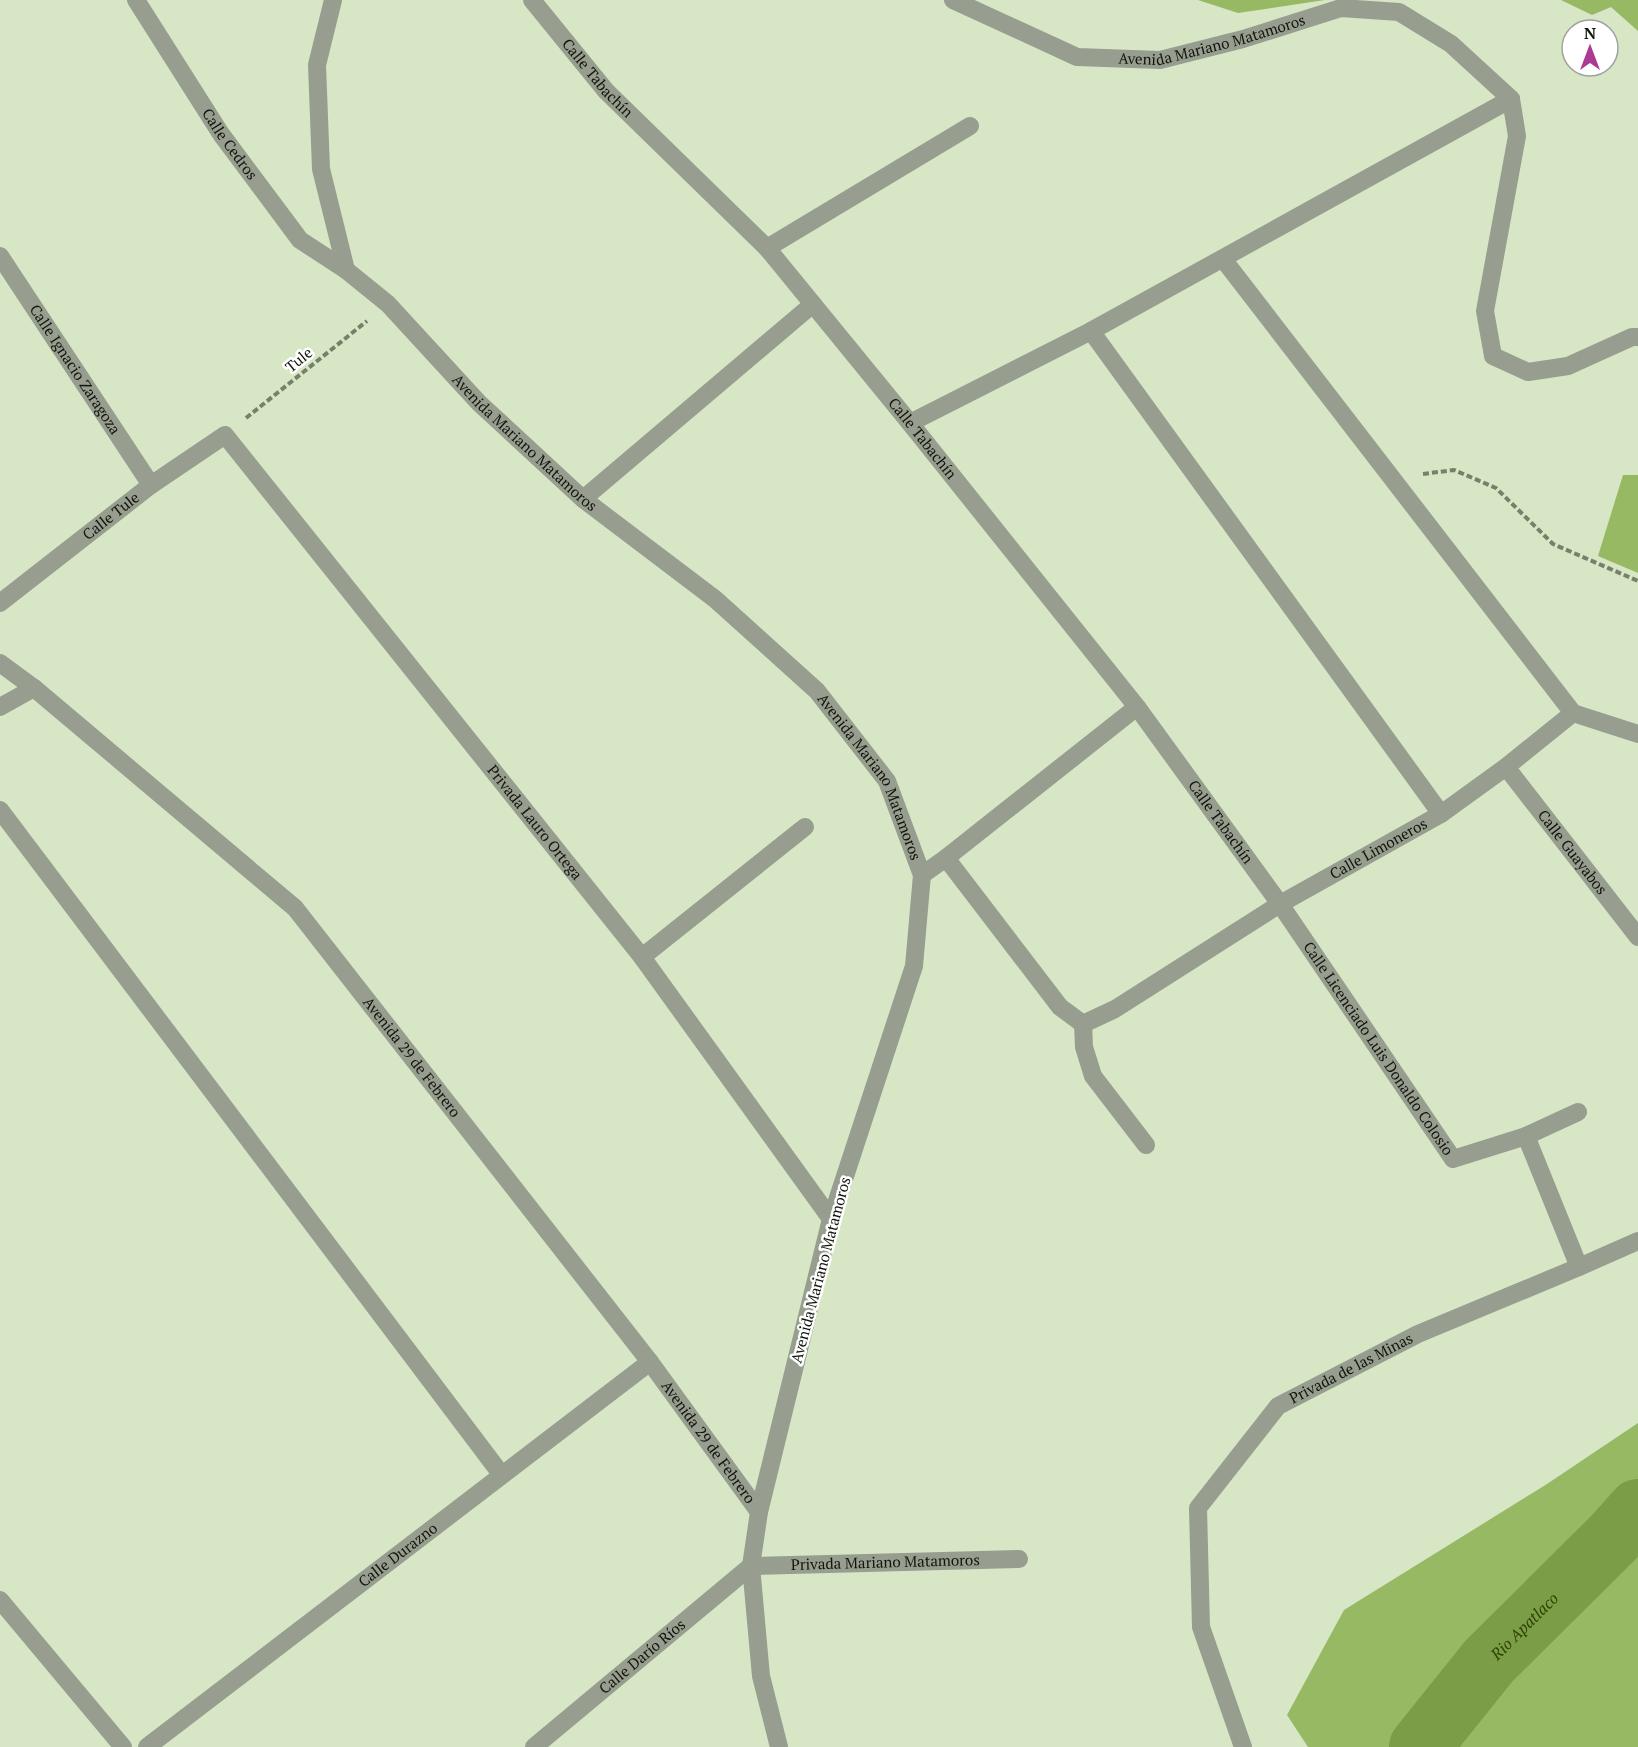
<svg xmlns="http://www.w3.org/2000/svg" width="1638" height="1747" font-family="'PT Serif',serif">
<rect width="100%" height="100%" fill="#d7e6c5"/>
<path fill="#97b964" d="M1198,0H1325L1238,13Z
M1561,0H1638V31L1611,7L1592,15Z
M1623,475H1638V573L1598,556Z
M1638,1423V1747H1308L1287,1715L1344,1610L1547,1484Z"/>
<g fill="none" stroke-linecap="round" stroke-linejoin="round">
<path stroke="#7c9d47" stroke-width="62" id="s1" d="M1420,1747L1489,1661L1614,1537L1638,1510"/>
<path stroke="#76806a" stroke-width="4" stroke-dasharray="6 3" stroke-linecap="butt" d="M246,418L367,321
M1423,474L1454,470L1496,488L1553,544L1638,581"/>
<g stroke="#979d8f" stroke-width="18">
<path id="s2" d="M136,0L221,134L300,240L346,270"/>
<path id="s3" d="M333,0L317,65L321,169L346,270L388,304L479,403L583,499L715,599L817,691L887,781L922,875L914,966L831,1219L759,1512L751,1566L761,1676L779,1747"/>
<path id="s4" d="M532,0L606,91L767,248L910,423L1137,707L1280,904L1453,1159L1526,1136L1578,1112"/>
<path id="s5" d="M953,0L1077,57L1160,60L1243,39L1341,8L1399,12L1451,44L1511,99L1517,136L1485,311L1493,356L1528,372L1568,366L1632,337H1638"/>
<path d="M767,248L970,126"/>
<path id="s6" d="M0,256L151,485"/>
<path d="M1223,259L1573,713"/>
<path d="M1091,331L1441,814"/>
<path d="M910,423L1091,331L1511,99"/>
<path d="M583,499L813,304"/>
<path id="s7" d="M0,603L151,485L225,435L642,957L831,1219"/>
<path id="s8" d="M0,663L34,688L295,908L650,1362L759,1512"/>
<path d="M0,707L34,688"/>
<path d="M1573,713L1638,734"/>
<path id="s9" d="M1506,767L1638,937"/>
<path d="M0,810L501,1474"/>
<path id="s10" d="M946,858L1060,1007L1083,1024L1115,1009L1280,904L1441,814L1506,767L1573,713"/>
<path d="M922,875L946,858L1137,707"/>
<path d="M642,957L805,827"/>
<path d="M1083,1024L1084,1047L1093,1076L1146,1145"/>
<path d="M1526,1136L1579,1267"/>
<path d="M0,1600L123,1747"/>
<path id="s11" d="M147,1747L650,1362"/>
<path id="s12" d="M534,1747L751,1566L1019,1559"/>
<path id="s13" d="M1243,1747L1201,1627L1198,1508L1278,1406L1418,1334L1579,1267L1638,1241"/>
</g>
</g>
<g text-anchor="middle" stroke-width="5" stroke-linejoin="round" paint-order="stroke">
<g font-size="15" fill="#11160b" stroke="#fff">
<text dy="5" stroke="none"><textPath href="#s5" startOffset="274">Avenida Mariano Matamoros</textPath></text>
<text dy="5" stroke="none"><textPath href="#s4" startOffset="102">Calle Tabachín</textPath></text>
<text dy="5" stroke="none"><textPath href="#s2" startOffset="172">Calle Cedros</textPath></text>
<text transform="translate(299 360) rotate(-39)" y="5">Tule</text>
<text dy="5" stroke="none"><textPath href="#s6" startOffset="136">Calle Ignacio Zaragoza</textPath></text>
<text dy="5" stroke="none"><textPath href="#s4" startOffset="588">Calle Tabachín</textPath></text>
<text dy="5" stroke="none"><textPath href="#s3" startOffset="524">Avenida Mariano Matamoros</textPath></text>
<text dy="5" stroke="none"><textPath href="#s7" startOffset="141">Calle Tule</textPath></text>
<text dy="5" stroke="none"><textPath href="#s3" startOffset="1010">Avenida Mariano Matamoros</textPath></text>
<text dy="5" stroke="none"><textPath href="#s7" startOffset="777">Privada Lauro Ortega</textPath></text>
<text dy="5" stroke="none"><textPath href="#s4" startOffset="1074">Calle Tabachín</textPath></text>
<text dy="5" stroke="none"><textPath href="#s10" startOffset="560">Calle Limoneros</textPath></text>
<text dy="5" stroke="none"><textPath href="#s9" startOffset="108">Calle Guayabos</textPath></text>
<text dy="5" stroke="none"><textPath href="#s4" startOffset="1350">Calle Licenciado Luis Donaldo Colosio</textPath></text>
<text dy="5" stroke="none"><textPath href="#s8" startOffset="573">Avenida 29 de Febrero</textPath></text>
<text transform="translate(821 1270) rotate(-75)" y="5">Avenida Mariano Matamoros</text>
<text dy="5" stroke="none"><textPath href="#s13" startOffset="458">Privada de las Minas</textPath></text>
<text dy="5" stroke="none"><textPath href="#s8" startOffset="1059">Avenida 29 de Febrero</textPath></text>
<text dy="5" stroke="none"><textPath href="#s11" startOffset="316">Calle Durazno</textPath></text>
<text dy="5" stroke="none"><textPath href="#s12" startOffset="417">Privada Mariano Matamoros</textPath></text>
<text dy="5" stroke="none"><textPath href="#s12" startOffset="141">Calle Darío Ríos</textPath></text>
</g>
<g font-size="16" font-style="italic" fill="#2e4301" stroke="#fff">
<text dy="6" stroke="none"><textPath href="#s1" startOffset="160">Rio Apatlaco</textPath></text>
</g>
</g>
<g transform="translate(1590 48)"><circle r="28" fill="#ffffff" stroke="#a0a29d" stroke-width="1.5"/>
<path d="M0-4.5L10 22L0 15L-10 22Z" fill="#ac3a95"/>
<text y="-9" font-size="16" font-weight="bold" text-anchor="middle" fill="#11160b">N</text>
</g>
</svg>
